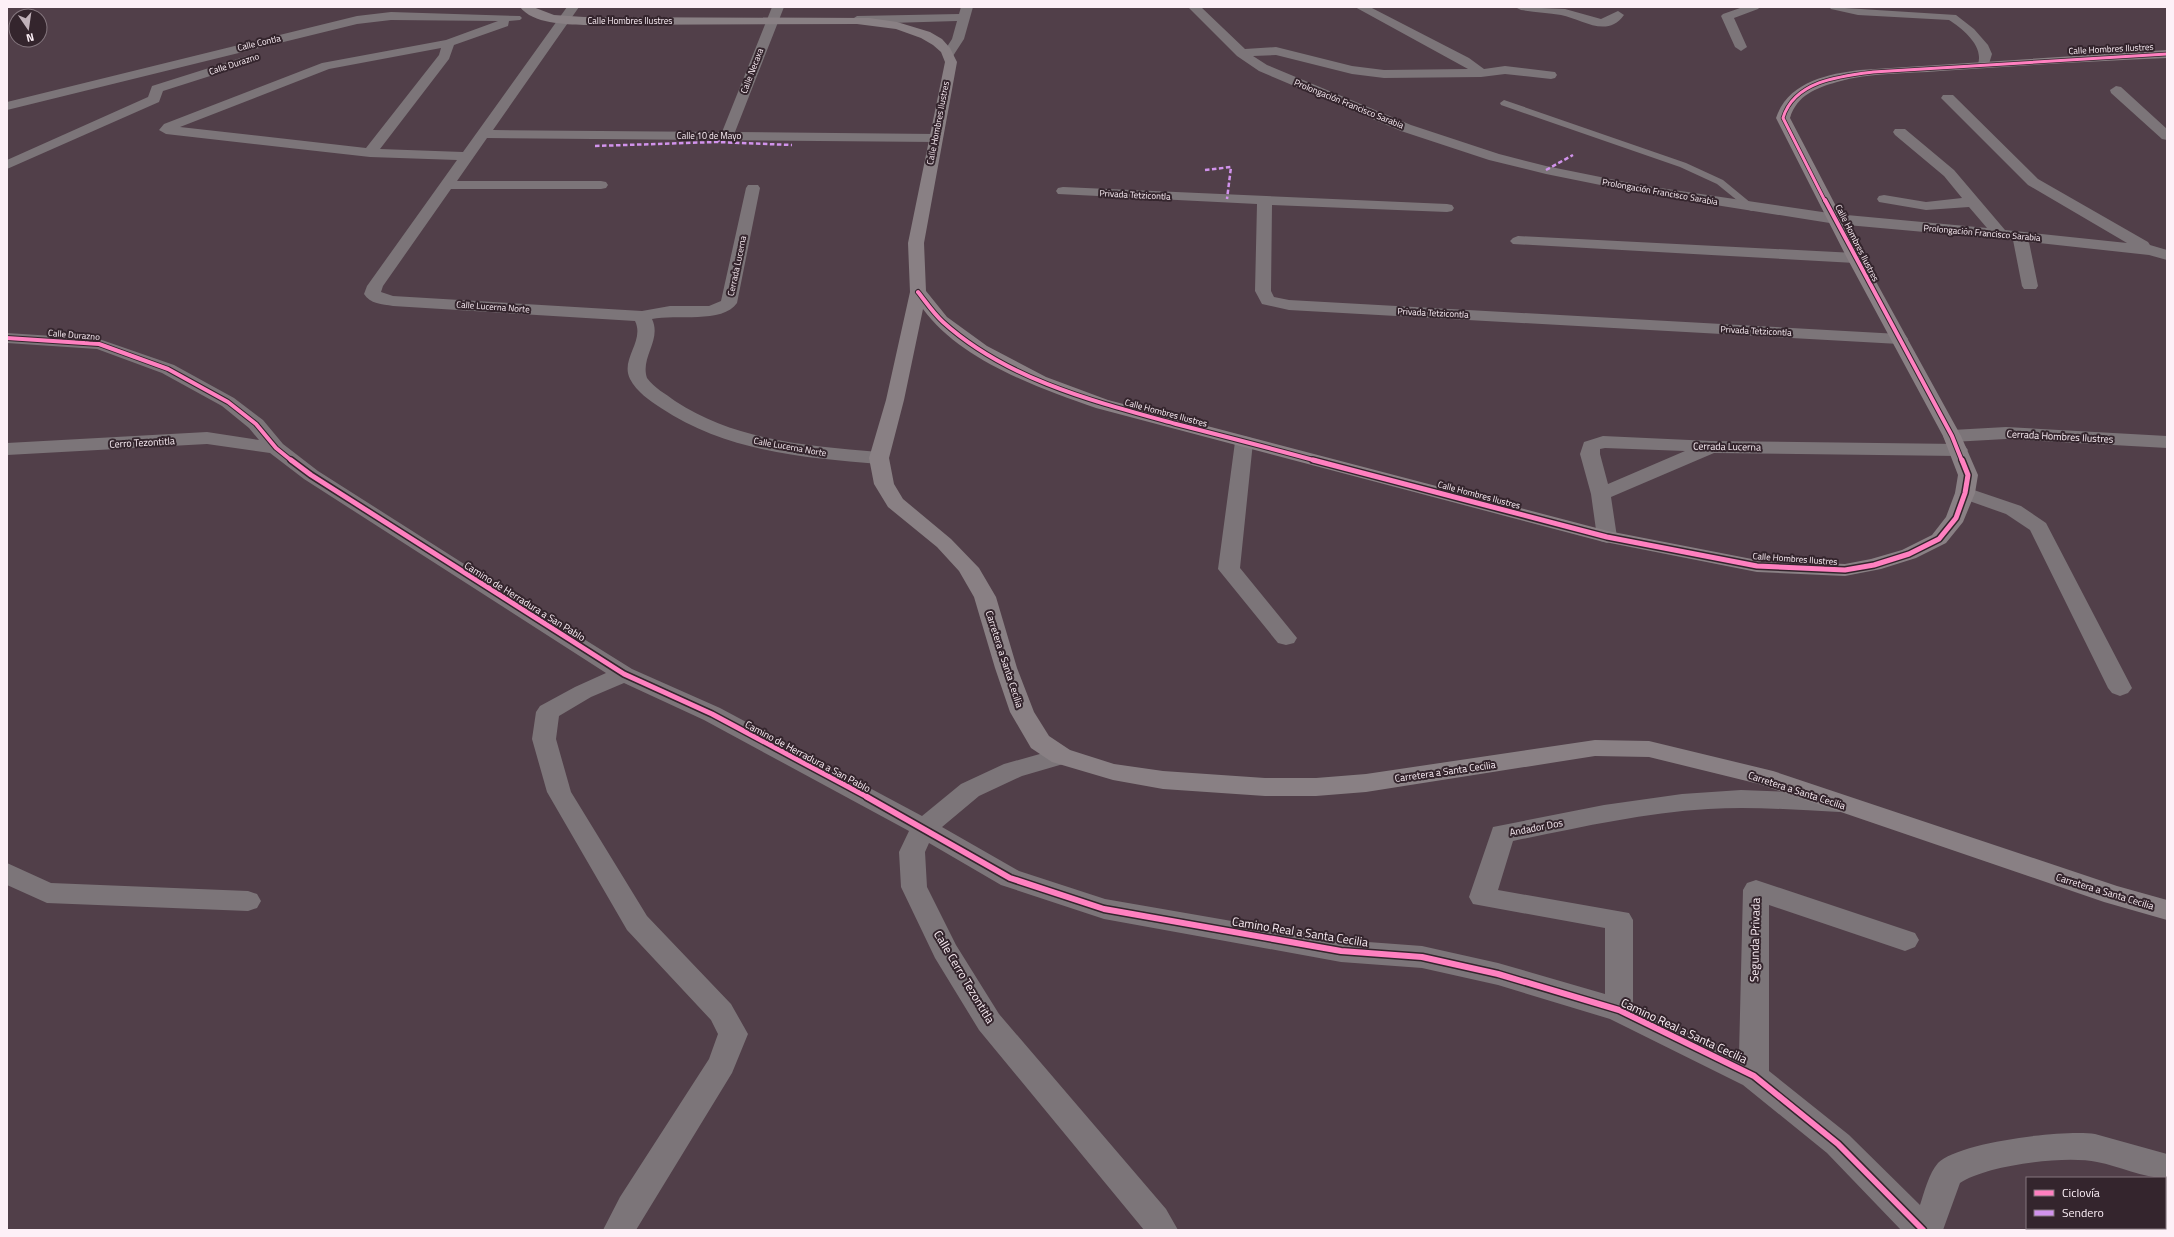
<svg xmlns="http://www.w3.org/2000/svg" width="2174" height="1237" font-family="'Titillium Web',sans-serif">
<rect width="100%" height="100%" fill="#513f49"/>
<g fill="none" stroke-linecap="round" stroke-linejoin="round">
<path fill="#7c7579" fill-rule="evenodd" d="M1504,100L1686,163L1723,180L1757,208L1752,211L1749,210L1717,184L1680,167L1501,105L1500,103Z"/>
<path fill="#7c7579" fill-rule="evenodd" d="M567,7H579L493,130L722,132L772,7H784L735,132L935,134L942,138L935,142L487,138L457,181H601L606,182L608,185L606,188L601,189H451L383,286L381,292L393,296L642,311L670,306H709L721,301L746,188L748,185H758L760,188L737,303C723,324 675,314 652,319C662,340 640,357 647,378C654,388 666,394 675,401C736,441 809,446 879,452L886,454L889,458L886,462L879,464C804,458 725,451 661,408C649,400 637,392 630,379C620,359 645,341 635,321L393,306C382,304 370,304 364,294L367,286L457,160L370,157L166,134L159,130L164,124L322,63L446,40L498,21L391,20L357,24L7,110V102L357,16L391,12L520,16L522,18L520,20L509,21L508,26L454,45L449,59L380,149L463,152ZM441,48L439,55L366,148L180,127L329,69Z
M961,7H973L964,39L953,56L949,57L943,53L952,39L957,21L857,24L851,20L857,16L959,14Z
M1188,7H1201L1245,49L1276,47L1352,66L1384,70L1468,69L1355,7H1370L1469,58L1484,69L1505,66L1555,72L1557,75L1555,78L1551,79L1505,74L1481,77L1384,78L1352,74L1276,55L1253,56L1267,65L1411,125L1499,154L1546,166L1640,185L1836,214L1987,228L1969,207L1926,210L1879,202L1877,199L1879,196L1884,195L1926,202L1962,198L1944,176L1895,135L1893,132L1895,129H1905L1954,170L2005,230L2127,243L2028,185L1941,98L1943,95H1953L2038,179L2148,242L2150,245L2167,250V260L2149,255L2029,242L2038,286L2036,289H2024L2022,286L2013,240L1836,224L1640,193L1546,174L1489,160L1401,131L1259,71L1237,56Z
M1515,7L1565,9L1601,19L1618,11L1624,15C1607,39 1582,19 1561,15C1548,13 1534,12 1521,10Z
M1743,7H1760L1758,9L1734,18L1747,47L1741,51L1735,47L1721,16L1723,14Z
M1829,7L1956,15L1974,29L1988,45L1992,54L1988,67H1980L1978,64C1984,46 1963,29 1949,20L1858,15L1831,9Z
M247,56L253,60L251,63L163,91L159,102L7,169V160L148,97L152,86Z
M2116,86L2121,87L2167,129V140L2162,139L2111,93L2110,90Z
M1063,187L1447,204L1452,205L1454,208L1452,211L1447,212L1272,205L1271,291L1274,297L1289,300L1899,334L1905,335L1908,339L1905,343L1899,344L1289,310L1262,304L1255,291L1257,204L1058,194L1056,191L1058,188Z
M1518,236L1855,253L1861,255L1863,258L1861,261L1855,263L1513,244L1510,241L1513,238Z
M7,333L99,339L174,365L234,398L263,420L283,444L318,471L505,590L632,669L720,708L922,816L961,784L1004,764L1061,748L1070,750L1073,756L1070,762L1022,776L979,796L942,827L1019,871L1105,899L1341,940L1422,946L1498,963L1605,994V928L1473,904L1469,897L1493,827L1604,805L1682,794L1741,790L1839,794L1848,797L1852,803L1848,809L1839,812C1795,810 1752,806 1708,809C1642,813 1577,828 1513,841L1498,890L1629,913L1633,920V1004L1739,1055L1743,890L1747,883L1756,880L1915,933L1919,940L1915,947L1905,951L1769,905V1071L1849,1135L1920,1205C1924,1193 1929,1173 1938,1163C1958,1142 2066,1129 2095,1134L2167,1154V1182L2165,1178C2143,1178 2119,1166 2097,1162C2066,1155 1986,1165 1960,1183L1943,1230H1901L1827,1153L1743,1085L1610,1019L1498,985L1422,968L1341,962L1104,919L1001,885L929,843L925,852L927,887L956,945L999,1014L1166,1209L1178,1230H1144L979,1030L935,958L901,887L899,852L909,831L704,720L624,683L591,697L559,716L556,739L571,792L647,916L731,1004L748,1034L732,1073L636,1230H603L620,1197L709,1059L718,1034L711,1020L627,930L547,792L532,739L536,712L540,706L575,687L606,673L304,479L270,453L207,444L7,455V443L207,432L259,440L249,428L222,406L162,373L97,349L7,343Z
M2006,427L2167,436V448L2006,439L1952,442L1945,440L1943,436L1945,432L1952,430Z
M1244,436L1251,438L1253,442L1240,568L1297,638L1294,643L1286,645L1278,643L1218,569L1235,442L1237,438Z
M1603,436L1711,441L1958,444L1965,446L1968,450L1965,454L1958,456L1714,453L1611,497L1617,537L1614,541L1607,543L1600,541L1597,537L1591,494L1580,454L1584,442ZM1605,448L1685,451L1608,484L1600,454V449Z
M1965,487L2021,506L2046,523L2132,688L2128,693L2120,696L2112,693L2108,688L2030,530L2006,514L1958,497L1955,493L1958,489Z
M7,863L51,883L248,891L257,894L261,901L257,908L248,911L47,903L7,885Z"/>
<path fill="#898084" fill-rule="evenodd" d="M520,7H533L554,15L584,17L869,18L897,22L930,32L942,39L950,48L957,62L924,243L926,291L947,317L987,346L1046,377L1108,400L1608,531L1757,560L1845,564L1871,559L1902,550L1932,535L1946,517L1955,493L1958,475L1943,436L1847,258L1776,118C1788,82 1827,74 1860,70L2167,50V58C2091,61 2016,66 1940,71C1907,74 1870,72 1837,82C1816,88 1797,95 1790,118L1863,258L1961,436L1978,475L1975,493L1963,522L1946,543L1916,558L1881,569L1845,576L1757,572L1600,541L1096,408C1038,388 960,360 923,309L904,400L889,458L894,484L903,499L951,539L979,568L996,597L1017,668L1034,712L1049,736L1070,750L1114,764L1163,771L1265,778H1316L1366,774L1595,740L1649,741L1773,771L2117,886L2167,900V920L2104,902L1759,784L1649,757L1595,756L1366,792L1316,796H1265L1163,789L1113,780L1052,762L1031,748L1010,712L995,668L974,597L959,571L937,547L888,507L874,484L869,458L886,400L910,292L908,243L945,62L941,52L933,45L921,38L896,29L857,24L584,25C565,24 533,24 520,7Z"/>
<path stroke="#d193ec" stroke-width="2.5" stroke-dasharray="4.5 2.5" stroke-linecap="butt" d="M716,142L727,136
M595,146L716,142L792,145
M1205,170L1231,167L1227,199
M1546,170L1573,155"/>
<g stroke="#34252d" stroke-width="4.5">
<path id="cycleway-far3" d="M1825,201L1783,118C1794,81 1840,76 1873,72L2167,54"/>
</g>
<g stroke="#34252d" stroke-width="6">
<path id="cycleway-far2" d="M1825,200L1952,436L1962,461
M918,292C926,302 933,313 943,322C1007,380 1096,402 1176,424C1223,436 1270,448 1317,461
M7,338L99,344L168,369L228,402L256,424L276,448L292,461"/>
</g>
<g stroke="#34252d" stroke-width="8">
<path id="cycleway-far1" d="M291,460L311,475L624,674L712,714L869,798
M1313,460L1607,537L1757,566L1845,570L1874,565L1909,554L1939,539L1956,518L1965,493L1968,475L1962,460"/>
</g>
<g stroke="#34252d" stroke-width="9">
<path id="cycleway" d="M867,797L1010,878L1104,909L1341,951L1422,957L1498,974L1619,1010L1754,1076L1838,1144L1923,1230"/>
</g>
<use href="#cycleway-far3" stroke="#ff80c0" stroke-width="3"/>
<use href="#cycleway-far2" stroke="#ff80c0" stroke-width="4"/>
<use href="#cycleway-far1" stroke="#ff80c0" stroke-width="5"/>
<use href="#cycleway" stroke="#ff80c0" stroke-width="6"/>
</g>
<g text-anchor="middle" stroke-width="4" stroke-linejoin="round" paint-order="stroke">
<g font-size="9" fill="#fdf0f7" stroke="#34252d">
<text x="630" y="24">Calle Hombres Ilustres</text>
<text transform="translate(259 43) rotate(-13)" y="3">Calle Contla</text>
<text transform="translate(2111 49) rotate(-3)" y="3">Calle Hombres Ilustres</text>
<text transform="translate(234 64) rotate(-18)" y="3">Calle Durazno</text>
<text transform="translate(752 71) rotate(-69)" y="3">Calle Necaxa</text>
<text transform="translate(1349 104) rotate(22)" y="3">Prolongación Francisco Sarabia</text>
<text transform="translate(938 123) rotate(-79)" y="3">Calle Hombres Ilustres</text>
<text x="709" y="139">Calle 10 de Mayo</text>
<text transform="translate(1660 192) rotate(10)" y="3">Prolongación Francisco Sarabia</text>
<text transform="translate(1135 195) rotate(3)" y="3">Privada Tetzicontla</text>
<text transform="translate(1982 233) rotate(5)" y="3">Prolongación Francisco Sarabia</text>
<text transform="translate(1857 243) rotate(63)" y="3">Calle Hombres Ilustres</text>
<text transform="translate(737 266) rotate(-78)" y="3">Cerrada Lucerna</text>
<text transform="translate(493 307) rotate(4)" y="3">Calle Lucerna Norte</text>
<text transform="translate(1433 313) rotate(3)" y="3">Privada Tetzicontla</text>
<text transform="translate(1756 331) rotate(3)" y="3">Privada Tetzicontla</text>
<text transform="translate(74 335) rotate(5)" y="3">Calle Durazno</text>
<text transform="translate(1166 413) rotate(15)" y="3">Calle Hombres Ilustres</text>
<text transform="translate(790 447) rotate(10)" y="3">Calle Lucerna Norte</text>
<text transform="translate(1479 495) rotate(15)" y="3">Calle Hombres Ilustres</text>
<text transform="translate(1795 559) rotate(4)" y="3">Calle Hombres Ilustres</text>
</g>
<g font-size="10" fill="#fdf0f7" stroke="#34252d">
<text transform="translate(2060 436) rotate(3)" y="4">Cerrada Hombres Ilustres</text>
<text transform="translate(142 442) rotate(-3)" y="4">Cerro Tezontitla</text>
<text transform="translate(1727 446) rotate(1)" y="4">Cerrada Lucerna</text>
<text transform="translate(525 601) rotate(32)" y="4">Camino de Herradura a San Pablo</text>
<text transform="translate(1005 659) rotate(72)" y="4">Carretera a Santa Cecilia</text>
<text transform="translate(808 756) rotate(28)" y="4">Camino de Herradura a San Pablo</text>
<text transform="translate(1445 771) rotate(-8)" y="4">Carretera a Santa Cecilia</text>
<text transform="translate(1797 790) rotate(18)" y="4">Carretera a Santa Cecilia</text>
<text transform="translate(1536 827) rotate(-11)" y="4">Andador Dos</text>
<text transform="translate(2105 891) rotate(17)" y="4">Carretera a Santa Cecilia</text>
</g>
<g font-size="12" fill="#fdf0f7" stroke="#34252d">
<text transform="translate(1300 932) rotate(9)" y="4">Camino Real a Santa Cecilia</text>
<text transform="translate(1755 940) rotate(-89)" y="4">Segunda Privada</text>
<text transform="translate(964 977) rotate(59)" y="4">Calle Cerro Tezontitla</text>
<text transform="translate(1684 1031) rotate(25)" y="4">Camino Real a Santa Cecilia</text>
</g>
</g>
<rect width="2174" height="1237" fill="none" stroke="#fdf0f7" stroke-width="16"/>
<rect x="2026" y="1177" width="140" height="52" fill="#34252d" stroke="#84767e"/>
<rect x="2034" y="1190" width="20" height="6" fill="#ff80c0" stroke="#84767e"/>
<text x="2062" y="1197" font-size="12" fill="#fdf0f7">Ciclovía</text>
<rect x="2034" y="1210" width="20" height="6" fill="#d193ec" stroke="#84767e"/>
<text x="2062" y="1217" font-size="12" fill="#fdf0f7">Sendero</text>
<g transform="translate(28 28) rotate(167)"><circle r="19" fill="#34252d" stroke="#84767e"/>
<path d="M0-3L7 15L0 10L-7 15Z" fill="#c1b2ba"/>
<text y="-6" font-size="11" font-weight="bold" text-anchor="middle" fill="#fdf0f7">N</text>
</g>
</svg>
